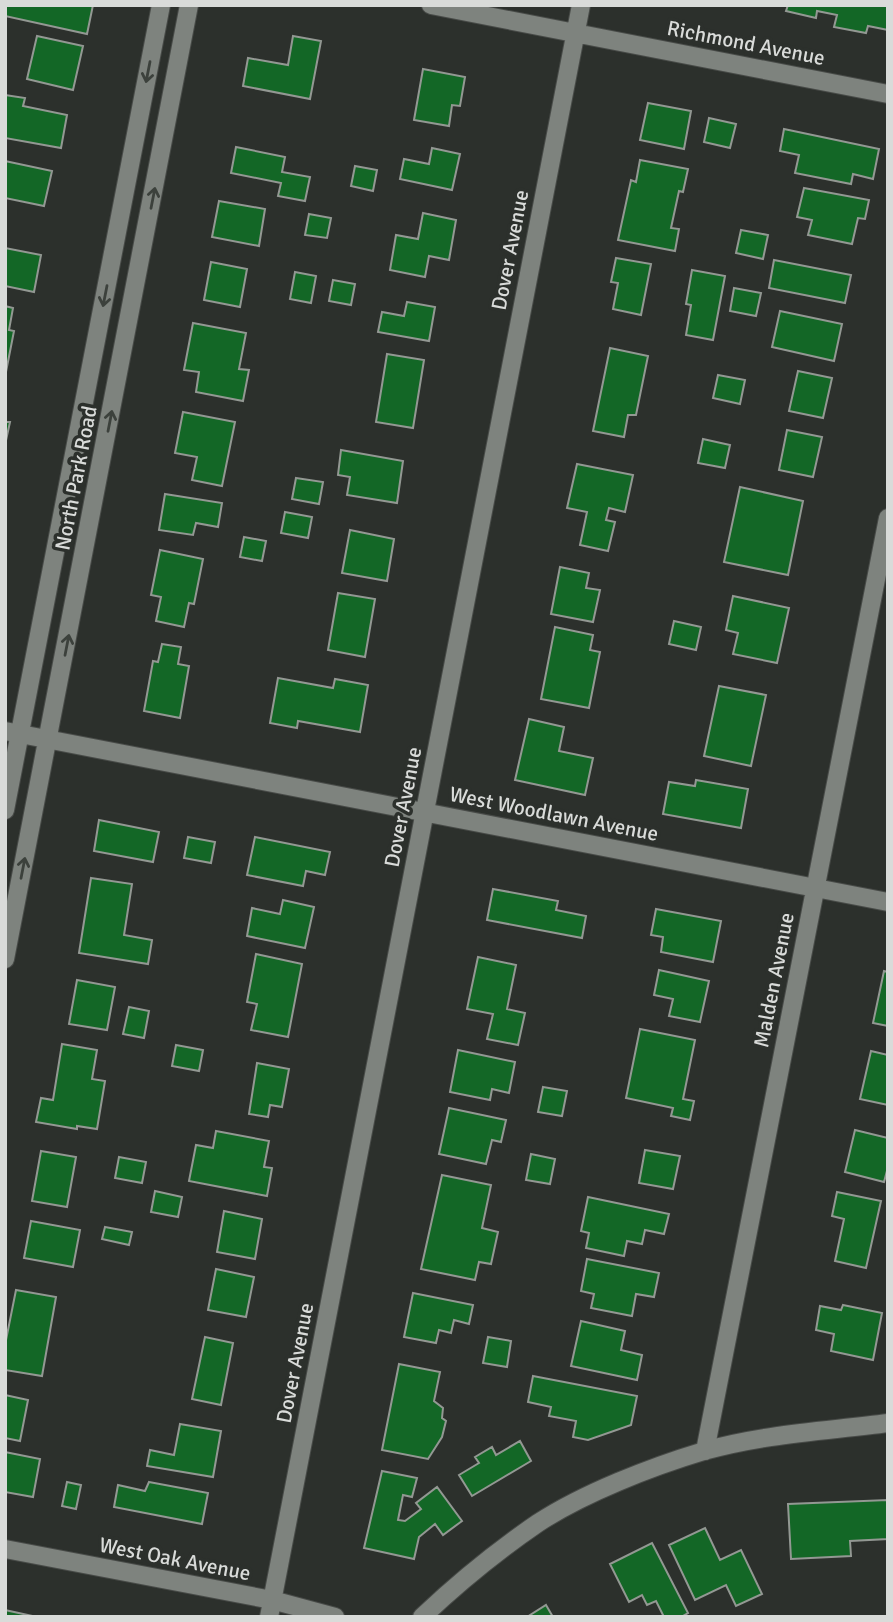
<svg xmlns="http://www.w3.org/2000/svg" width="893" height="1622" font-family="Signika,sans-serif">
<rect width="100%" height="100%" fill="#2c302c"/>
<path fill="#136726" stroke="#939893" stroke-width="2" d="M5,5H93L87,34L5,16Z
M788,5H888V30L868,26L866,33L834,27L837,15L817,11L816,18L786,11Z
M37,36L83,46L73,90L27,79Z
M293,36L321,41L310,99L243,86L248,58L288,65Z
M423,69L465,77L460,106L452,105L449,126L414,120Z
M5,95L25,98L23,106L67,115L61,148L5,138Z
M648,103L691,111L684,149L640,140Z
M709,118L736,124L730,148L704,142Z
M784,129L879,149L873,179L853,174L851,184L795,173L799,155L780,151Z
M236,147L285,157L282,172L310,177L305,201L278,196L281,183L231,173Z
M432,148L460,154L452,190L400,179L404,159L429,164Z
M640,160L688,169L683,192L679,191L671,228L679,229L675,251L618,240L631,180L636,182Z
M5,161L52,171L44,206L5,198Z
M355,166L377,170L373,191L351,186Z
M804,188L869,200L865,219L858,218L852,244L808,235L812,220L797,217Z
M219,201L265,209L259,246L212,237Z
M423,213L456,220L449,260L429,256L425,277L390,270L396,235L418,239Z
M309,214L331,218L327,238L305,235Z
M741,230L768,235L763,259L736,253Z
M5,248L41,255L34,292L5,286Z
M616,258L651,264L641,315L613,309L618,283L611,282Z
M774,260L851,275L845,303L769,288Z
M211,262L247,269L240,307L204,300Z
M692,270L725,276L713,340L686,335L691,305L686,304Z
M295,272L316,276L311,303L290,299Z
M333,280L355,284L351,305L329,301Z
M734,288L761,293L756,316L730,311Z
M407,302L435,307L429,341L378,332L382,312L404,316Z
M5,306L13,308L9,330L14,331L5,377Z
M780,311L842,324L834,361L772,347Z
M193,323L246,333L239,369L249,370L243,401L196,392L199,372L184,370Z
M610,348L648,356L636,415H628L624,437L593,431Z
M387,354L424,360L413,428L376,422Z
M798,371L832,378L823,418L789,411Z
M718,375L745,380L740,404L713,398Z
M183,412L235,422L222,486L192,480L197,457L175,453Z
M5,422H10L5,445Z
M787,430L822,437L813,477L779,470Z
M703,439L730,445L725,468L698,463Z
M341,450L403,461L397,503L347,495L350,477L338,475Z
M577,464L633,475L625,512L609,508L606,520L615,522L608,551L580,545L587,512L567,508Z
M296,478L323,482L319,504L292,499Z
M740,487L803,501L788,575L724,562Z
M165,494L222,503L218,527L196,523L193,535L159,530Z
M285,512L312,517L308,538L281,533Z
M350,530L394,539L387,581L342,573Z
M244,537L266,541L262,561L240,557Z
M160,550L203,559L194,604L189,603L184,627L156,621L161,597L151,595Z
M560,567L589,573L586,588L600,590L593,622L551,614Z
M338,593L375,599L365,657L328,650Z
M733,596L789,608L777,663L733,654L738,633L726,630Z
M674,621L701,627L696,650L669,644Z
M555,627L593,635L590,650L600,652L589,708L541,699Z
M162,644L181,647L178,664L189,666L180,718L144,711L153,661L158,662Z
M278,678L333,688L335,679L368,685L360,732L298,721L297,728L270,723Z
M719,686L766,695L751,766L704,756Z
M529,719L564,727L559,751L593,758L585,795L515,780Z
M696,780L748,789L741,828L663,814L669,782L695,786Z
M99,820L159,832L153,862L94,851Z
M188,837L215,842L211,863L184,858Z
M255,837L330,852L325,875L306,871L303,886L247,875Z
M91,878L132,884L124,935L152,940L148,964L79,953Z
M493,889L558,901L556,910L586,916L582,938L487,920Z
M283,900L314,907L305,948L247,936L252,908L280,914Z
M656,909L721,921L713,962L661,952L663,937L651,935Z
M256,954L302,964L288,1037L251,1030L257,1004L247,1002Z
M478,957L516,965L507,1009L525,1013L518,1045L487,1039L493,1014L467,1009Z
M659,970L709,981L700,1022L669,1016L673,999L654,995Z
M884,971L888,972V1026L873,1023Z
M77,980L115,987L107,1030L69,1024Z
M129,1007L149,1011L144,1038L123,1034Z
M640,1029L695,1040L683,1099L694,1101L690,1120L671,1116L673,1108L626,1098Z
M62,1044L97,1050L92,1079L105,1081L97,1129L77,1126V1129L36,1122L41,1098L53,1100Z
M176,1045L203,1050L199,1071L172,1066Z
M458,1050L515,1062L509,1093L492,1089L490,1100L450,1092Z
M871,1051L888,1055V1105L860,1099Z
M257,1063L289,1069L282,1107L270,1105L268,1117L249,1114Z
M543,1087L567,1091L562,1116L538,1112Z
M449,1108L506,1120L501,1142L492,1140L486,1164L439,1154Z
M855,1130L888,1138V1167L884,1182L845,1172Z
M216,1131L269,1141L264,1167L272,1168L267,1196L189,1181L196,1145L213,1148Z
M645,1150L680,1156L673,1189L639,1183Z
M41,1151L76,1157L67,1207L32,1201Z
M531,1154L555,1159L550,1184L526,1180Z
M119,1157L146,1162L142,1183L115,1178Z
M442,1175L491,1185L482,1228L498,1232L491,1264L479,1262L475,1280L421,1269Z
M155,1191L182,1197L178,1217L151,1212Z
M837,1192L881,1201L866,1268L835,1261L844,1219L832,1216Z
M588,1197L669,1214L664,1234L645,1230L642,1244L627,1241L624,1256L586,1248L589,1233L581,1231Z
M224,1211L262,1219L255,1259L217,1252Z
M31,1221L80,1230L73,1267L24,1258Z
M105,1227L132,1232L129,1245L102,1239Z
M587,1259L659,1273L654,1297L636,1294L632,1316L591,1308L594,1294L581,1291Z
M216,1269L254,1277L246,1317L208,1310Z
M16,1290L56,1297L42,1376L5,1370V1345Z
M413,1293L473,1305L469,1324L454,1320L451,1333L439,1330L436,1343L404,1337Z
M843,1305L882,1313L873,1360L831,1351L834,1334L816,1330L820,1306L841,1310Z
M581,1321L625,1331L621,1350L642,1355L637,1380L571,1366Z
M205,1337L233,1343L221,1405L192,1399Z
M488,1337L511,1341L507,1367L483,1363Z
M399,1364L440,1372L434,1401L443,1408L442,1418L446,1421L442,1437L428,1459L382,1450Z
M533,1376L637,1396L631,1425L588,1440L573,1437L576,1421L549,1416L551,1407L528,1402Z
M5,1395L28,1400L20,1441L5,1438Z
M180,1424L221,1431L213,1477L147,1466L150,1450L174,1455Z
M520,1441L531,1461L472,1496L459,1475L479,1463L475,1457L492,1447L496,1455Z
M5,1452L40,1459L33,1497L5,1492Z
M382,1471L417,1478L412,1497L403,1495L398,1520L405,1521L421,1509L416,1503L437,1487L462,1521L443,1535L435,1524L419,1537L414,1559L364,1548Z
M67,1482L81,1485L76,1509L62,1506Z
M149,1482L208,1493L202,1524L114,1507L118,1485L145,1491Z
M888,1500V1539L850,1541L851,1556L791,1559L788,1504Z
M705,1528L720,1560L741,1550L762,1594L736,1606L726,1585L695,1600L669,1545Z
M652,1543L688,1613L681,1617H664L656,1601L647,1605L642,1595L629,1602L610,1564Z
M546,1605L553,1617H527Z
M5,1610L37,1617H5Z"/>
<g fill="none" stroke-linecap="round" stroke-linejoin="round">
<g stroke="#484b48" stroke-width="20">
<path id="street" d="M431,5L888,94
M5,731L888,902
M5,810L161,5
M5,959L189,5
M705,1451L888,518
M5,1549L272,1600L335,1617
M269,1617L581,5
M422,1617C458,1583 497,1551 538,1523C584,1493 651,1467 704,1451C763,1434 827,1431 888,1423"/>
</g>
<use href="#street" stroke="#7e837e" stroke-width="18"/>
</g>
<defs><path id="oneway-shaft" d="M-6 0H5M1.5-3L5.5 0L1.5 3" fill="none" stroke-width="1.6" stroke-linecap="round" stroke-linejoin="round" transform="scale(1.75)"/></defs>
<g stroke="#3c413c">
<use href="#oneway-shaft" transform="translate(148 72) rotate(101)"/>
<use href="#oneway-shaft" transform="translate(153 198) rotate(-79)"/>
<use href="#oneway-shaft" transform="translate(105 296) rotate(101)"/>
<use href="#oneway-shaft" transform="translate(110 421) rotate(-79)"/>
<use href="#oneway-shaft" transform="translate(67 645) rotate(-79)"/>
<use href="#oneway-shaft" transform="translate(23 868) rotate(-79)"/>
</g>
<g text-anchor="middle" stroke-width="7" stroke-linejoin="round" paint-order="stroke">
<g font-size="21" fill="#d9dbd9" stroke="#2c302c">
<text transform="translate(746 43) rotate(11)" y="7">Richmond Avenue</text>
<text transform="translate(510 250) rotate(-79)" y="7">Dover Avenue</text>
<text transform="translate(76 478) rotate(-79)" y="7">North Park Road</text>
<text transform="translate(403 807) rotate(-79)" y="7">Dover Avenue</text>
<text transform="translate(554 814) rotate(11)" y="7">West Woodlawn Avenue</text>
<text transform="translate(774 980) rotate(-79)" y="7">Malden Avenue</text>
<text transform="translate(295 1363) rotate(-79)" y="7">Dover Avenue</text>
<text transform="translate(175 1559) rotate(11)" y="7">West Oak Avenue</text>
</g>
</g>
<rect width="893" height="1622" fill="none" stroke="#d9dbd9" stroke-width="14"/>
</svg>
